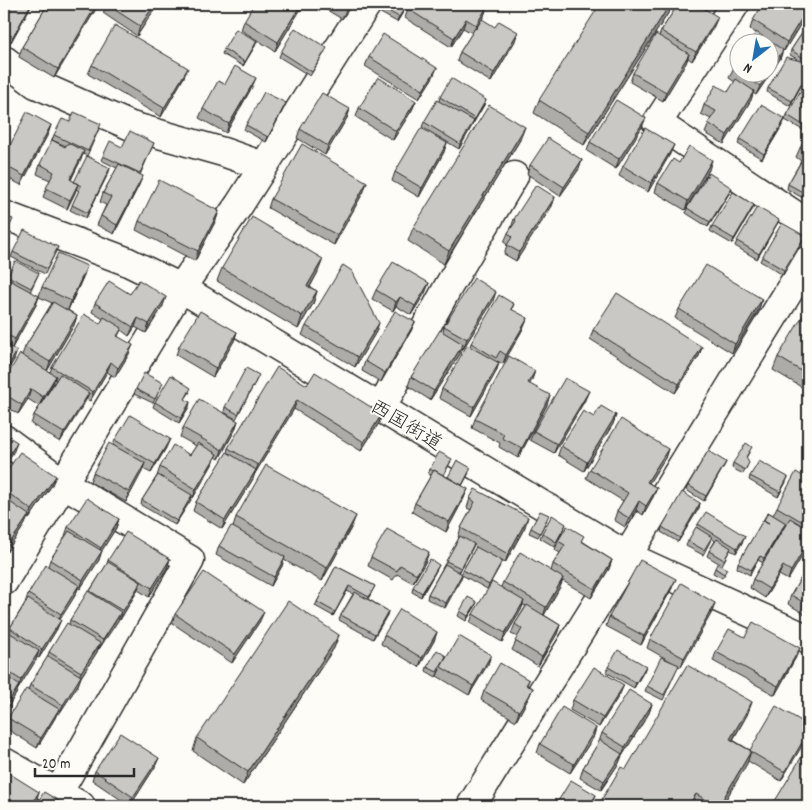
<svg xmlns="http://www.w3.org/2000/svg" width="812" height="810" font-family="Dekko,'Klee One',sans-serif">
<rect width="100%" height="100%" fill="#fdfcf7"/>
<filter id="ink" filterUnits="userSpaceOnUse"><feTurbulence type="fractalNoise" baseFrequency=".02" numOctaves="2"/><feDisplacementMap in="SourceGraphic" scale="10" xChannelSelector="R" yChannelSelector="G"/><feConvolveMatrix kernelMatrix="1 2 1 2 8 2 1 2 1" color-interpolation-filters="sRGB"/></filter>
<g filter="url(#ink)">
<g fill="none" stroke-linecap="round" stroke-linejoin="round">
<g stroke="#2b2b2b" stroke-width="31">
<path id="minor" d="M735,4L657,123L808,224
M4,60L36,84L131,126L223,152L263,166
M4,215L126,261L181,288L627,556L808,639
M381,408L448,287L514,176
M4,439L63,483L190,560L58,793
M4,581L181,288L239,205L367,4
M4,762L81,806
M471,806L627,556L808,260"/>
</g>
<use href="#minor" stroke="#fdfcf7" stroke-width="28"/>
</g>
<path fill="#adaca9" stroke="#2b2b2b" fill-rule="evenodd" d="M4,4H32L11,42L4,37Z
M48,4H99L54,78L19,57L22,47Z
M107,4H158L137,36L103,13Z
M304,4L275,51L241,30L244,21Z
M317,4H352L342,19Z
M375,4H408L397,22L373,9Z
M674,4L584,145L534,113L539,100Z
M678,4H708L705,9L714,26L692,61L688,58L686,63L663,101L630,82L633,73L659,36L661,31Z
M487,7L484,16L475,29L515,41L491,82L457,61L460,52L472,33L463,28L451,47L405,18L408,9Z
M808,8L805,17L784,51L783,50L780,59L756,95L753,93L751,100L724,144L705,133L711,119L701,114L704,105L728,92L735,82L729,78L733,69L756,33L750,29L753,20Z
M808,24V73L790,106L767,92L768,88L797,59L790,55L791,50Z
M257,41L255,46L243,66L222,54L224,49Z
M281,52H325L310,76L279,57Z
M369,57L433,77L419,99L365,66Z
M92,65L184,77L161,117L88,74Z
M808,78V133L785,120L787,115Z
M225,84L252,87L226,133L199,118L203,109Z
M440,97L486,100L484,105L473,123L459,149L422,127L424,122L439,101Z
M416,101L412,110L393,140L356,117L359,108Z
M286,103L284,108L266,142L244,130L246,125Z
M350,109L347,118L325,155L297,138L300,129Z
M785,119L783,124L762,159L738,144L740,139Z
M70,122L99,129L87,156L83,154L71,180L74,182L110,168L86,218L70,210L79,191L76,189L67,209L43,197L50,180L37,174L40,164L65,147L66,146L52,140L54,135Z
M51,125L48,134L21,185L4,176V157Z
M642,127L616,169L587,151L590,142Z
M808,135V201L787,189L788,184L801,161L796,157L800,148Z
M520,140L444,264L408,241L413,228Z
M154,143L140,175L139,185L114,234L97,225L101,216L106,205L100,202L103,193L117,168L101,160L103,156L122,147Z
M444,152L419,197L392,181L395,172Z
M670,154L648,192L619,176L623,166Z
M582,160L579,169L560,196L527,174L530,165Z
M679,163L709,170L685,210L655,192L658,183Z
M364,191L334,245L268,208L271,199Z
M730,192L708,227L686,213L687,208Z
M555,197L552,206L516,261L504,254L507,245L504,242L508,233L511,228L514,219Z
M754,205L752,210L732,244L710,231L712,226Z
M219,211L216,220L195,261L136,230L139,221Z
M779,220L777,224L757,259L735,246L737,241Z
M803,241L783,275L760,261L762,257Z
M58,247L45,274L11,257L13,252Z
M222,268L318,272L310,287L317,291L313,304L298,329L217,281Z
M39,273L30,292L39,296L42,287L84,275L68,310L77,316L74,325L47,371L50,372L52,367L100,324L103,319L92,312L95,303L130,294L163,306L146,333L135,327L129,336L121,330L118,336L129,354L115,377L107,372L90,401L86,399L60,442L31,424L34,415L56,380L54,379L52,385L39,406L28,399L18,414L4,405V381L22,355L25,347L52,303L39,297L36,305L12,348L14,360L4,376V277L7,279L8,276Z
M429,283L425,293L411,315L396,306L393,311L372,299L376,290Z
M762,299L759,309L732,353L675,318L679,309Z
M493,301L463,349L462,348L460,354L430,400L408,386L411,377L443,332L444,326Z
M514,304L512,309L524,327L503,364L497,361L499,363L496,372L471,416L439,398L442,389L470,347L471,343Z
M808,314V391L773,370L778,357Z
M415,322L411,331L381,382L362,371L365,361Z
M306,326L376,332L355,367L302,335Z
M593,330L702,347L699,356L675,393L590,339Z
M237,332L234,341L213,377L176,355L179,346Z
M535,371L529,384L547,405L518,458L499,447L500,443L472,428L475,419Z
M257,379L236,419L224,412L225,407Z
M307,385L382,414L379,423L361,451L294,409L254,475L253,479L222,529L193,511L196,502L227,453L228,448Z
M161,387L153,403L134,394L136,389Z
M190,392L185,399L189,407L179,423L153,407L155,402Z
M585,400L554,453L530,440L534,431Z
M616,415L613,424L584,471L558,455L561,446L594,417Z
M238,421L235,430L219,459L216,457L213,463L193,498L192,497L175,525L141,505L142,500L157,476L160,467L190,455L196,446L180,437L183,428Z
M115,440L166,448L151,473L143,469L126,502L90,482L93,473L113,445Z
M668,449L665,458L649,483L657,488L653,497L643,515L636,510L625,527L614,520L617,511L623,501L586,478L590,469Z
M750,451L746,458L747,467L743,474L732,468L733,463Z
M452,459L444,475L447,477L469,473L462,486L464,498L446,532L412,512L415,503L431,475L428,474L430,469Z
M726,462L724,466L704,501L686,490L688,485Z
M4,475L52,485L29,519L27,518L25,524L4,556Z
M750,476L786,482L778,497L749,480Z
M808,479V546L788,580L779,575L765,598L750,588L753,579L763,563L758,560L750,575L737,568L738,563L768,512L773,515L777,507ZM784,528L764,561L779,534Z
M470,498L525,527L505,563L487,553L500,566L487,589L462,575L445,608L427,599L428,594L459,538L458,537L461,528L471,510L467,508ZM474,545L476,547L461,574L459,572Z
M700,503L699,508L678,542L661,532L662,527Z
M236,517L351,528L322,581L284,560L282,566L271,586L216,555L219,546L233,528Z
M119,519L116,528L101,551L99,560L80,589L78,588L76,594L60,619L57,629L39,658L37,657L36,660L18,689L16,694L4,713V636L8,632L10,628L25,603L28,594L48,566L50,560L65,537V536L68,527Z
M547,520L538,537L529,533L531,528Z
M566,524L555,547L540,538L542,533Z
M698,524L745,536L743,541L736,553L730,550L722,565L707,556L709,551L715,541L712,538L703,555L686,546L688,541L697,528Z
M558,541H582L612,560L609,569L591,598L563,581L560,587L544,615L560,625L557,634L538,666L512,650L518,637L511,634L515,624L526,606L523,605L521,610L502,642L470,623L473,614L501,587L503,582L551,571L553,564L560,553L555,550Z
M371,557L426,561L413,583L397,574L393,580L368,566Z
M170,559L167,568L149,597L138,590L120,620L118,619L99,649H98L97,652L81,677L78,685L59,714L57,713L55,718L37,748L4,727L8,718L28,690L30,685L47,658L49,652L69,624L70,620L89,592L107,564L108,560Z
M336,566L375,586L368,599L388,611L387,615L373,639L339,620L341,615L353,594L347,591L333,616L315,606L317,602Z
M808,566V616L788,604L791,595Z
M715,568L725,574L722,578L713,573Z
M437,569L421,597L412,592L413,587Z
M672,588L641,645L606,626L609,617Z
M715,603L712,612L681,667L678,666L663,700L645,691L647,686L672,662L647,648L650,639Z
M475,607L466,621L458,616L460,611Z
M175,614L260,621L232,663L172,623Z
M437,632L434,641L419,667L381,644L384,635Z
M339,635L334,648L243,785L193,751L197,738Z
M745,637L796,657L775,695L713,661L716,652Z
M491,655L488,664L469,695L437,676L440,669L436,677L426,671L427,667L446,656L445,661Z
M646,666L644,671L634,688L606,672L608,667Z
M529,680L527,685L533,688L529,697L516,721L481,700L484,691Z
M620,694L599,727L570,710L573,700Z
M752,702L747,715L733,740L750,750L808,725L781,781L748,761L722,806H598L626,769Z
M652,704L649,713L622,756L619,763L601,790L580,778L583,768L599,742L602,733Z
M596,728L593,738L570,773L537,753L540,744Z
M155,767L130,806L92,780L95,771Z"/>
<path fill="#8d8c89" stroke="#2b2b2b" d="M31,4H32L11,42L13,37Z
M97,4H99L54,78L58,69Z
M155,4H158L137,36L140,26Z
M301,4H304L275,51L278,42Z
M349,4H352L342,19L346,10Z
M407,4H408L397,22L399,17Z
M670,4H674L584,145L589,132Z
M487,7L484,16L472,34L476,25Z
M808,8L805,17L784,51L787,42Z
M718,17L714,26L692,61L696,52Z
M466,19L463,28L451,47L454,38Z
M518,32L515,41L491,82L494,73Z
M257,41L255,46L243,66L245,62Z
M783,50L780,59L756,95L760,86L769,72H770V71Z
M689,54L686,63L663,101L666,92Z
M188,68L184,77L161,117L164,108Z
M437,68L433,77L419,99L423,90Z
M808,72V73L790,106L792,101Z
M256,78L252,87L226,133L229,124Z
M754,91L751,100L724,144L727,135Z
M486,100L484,105L473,124L475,119Z
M416,101L412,110L393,140L396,131Z
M286,103L284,108L266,142L268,137Z
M350,109L347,118L325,155L328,146Z
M646,118L642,127L616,169L619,159Z
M785,119L783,124L762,159L764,154Z
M474,121L472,126L459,149L460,144Z
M51,125L48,134L21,185L24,176Z
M525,127L520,140L444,264L449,251Z
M447,143L444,152L419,197L422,188Z
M674,145L670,154L648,192L651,183Z
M84,151L81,160L66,189L70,179Z
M582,160L579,169L560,196L564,187Z
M712,160L709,170L685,210L688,201Z
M110,168L109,172L86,218L88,213Z
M143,176L139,185L114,234L117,225Z
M367,182L364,191L334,245L337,235Z
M78,184L75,193L67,209L70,200Z
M732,188L730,192L708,227L710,222Z
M555,197L552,206L516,261L519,252Z
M754,205L752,210L732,244L734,239Z
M219,211L216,220L195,261L198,251Z
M779,220L777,224L757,259L759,254Z
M805,236L803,241L783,275L784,270Z
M323,259L318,272L303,299L307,286Z
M87,266L84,275L68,310L71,301Z
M429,283L425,293L411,315L415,306Z
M317,291L313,304L298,329L302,316Z
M496,292L493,301L463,349L467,339Z
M39,296L36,305L12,348L15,339Z
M166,297L163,306L146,333L149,324Z
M400,297L396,306L393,311L396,302Z
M762,299L759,309L732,353L735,344Z
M77,316L74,325L47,371L50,362Z
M138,318L135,327L129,336L133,327Z
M528,318L524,327L503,364L506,355Z
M415,322L411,331L381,382L385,373Z
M379,323L376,332L355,367L358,357Z
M237,332L234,341L213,377L216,368Z
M463,344L460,354L430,400L434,391Z
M133,345L129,354L115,377L118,368Z
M702,347L699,356L675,393L679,384Z
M17,351L14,360L4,376V373Z
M111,362L107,372L90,401L93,392Z
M499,363L496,372L471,416L474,407Z
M535,371L532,380L525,393L528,383Z
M56,376L52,385L39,406L43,397Z
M31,389L28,399L18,414L22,405Z
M589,391L585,400L554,453L557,444Z
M89,393L85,402L60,442L64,433Z
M550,395L547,405L518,458L522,448Z
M297,400L294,409L254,475L258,465Z
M190,402L189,407L179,423L181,418Z
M382,414L379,423L361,451L364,442Z
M616,415L613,424L584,471L587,462Z
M238,421L235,430L219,459L222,450Z
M170,439L166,448L151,473L155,464Z
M17,442L14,451L4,467V464Z
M668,449L665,458L644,491L647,482Z
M217,454L213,463L193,498L196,489Z
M726,462L724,466L704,501L706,496Z
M145,463L142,472L126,502L129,492Z
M256,470L253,479L222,529L225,520Z
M56,476L52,485L29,519L32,510Z
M788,477L786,482L778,497L780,492Z
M657,488L653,497L643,515L646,506Z
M468,489L464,498L446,532L449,522Z
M192,495L191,500L175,525L177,521Z
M639,501L636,510L625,527L629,518Z
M700,503L699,508L678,542L680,538Z
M29,515L25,524L4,556L5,550Z
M356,516L351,528L322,581L327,568Z
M528,517L525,527L505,563L508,554Z
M119,519L116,528L98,557L101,548Z
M786,523L784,527L779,534L763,563L764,558L781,530Z
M745,536L743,541L736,553L737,548Z
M808,542V546L788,580L791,571Z
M474,544L472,549L459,573L461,568Z
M102,551L99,560L80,589L83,580Z
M429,552L426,561L413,583L417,574Z
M760,556L758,560L750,575L751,570Z
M285,557L282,566L271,586L274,577Z
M170,559L167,568L149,597L152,588Z
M612,560L609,569L591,598L595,589Z
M439,565L437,569L421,597L422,593Z
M783,566L779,575L765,598L769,589Z
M462,574L461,579L445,608L446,603Z
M563,578L560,587L543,617L546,607Z
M676,579L672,588L641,645L644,636Z
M141,582L137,591L120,620L123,611Z
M79,585L76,594L58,623L61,614Z
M349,586L347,591L333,616L335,612Z
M524,601L521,610L502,642L505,633Z
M477,602L475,607L466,621L468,616Z
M715,603L712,612L681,667L684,658Z
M388,611L387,615L373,639L375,634Z
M121,612L118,621L99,649L103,640Z
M264,612L260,621L232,663L235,654Z
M61,620L57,629L39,658L42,649Z
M560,625L557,634L538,666L542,657Z
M437,632L434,641L419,667L422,658Z
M339,635L334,648L243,785L248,772Z
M100,643L97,652L81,677L78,685L59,714L63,705L78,680L81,672Z
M800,648L796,657L775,695L778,686Z
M39,651L36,660L18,689L21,680Z
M491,655L488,664L469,695L473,686Z
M646,666L644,671L634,688L636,683Z
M19,685L16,694L4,713V709Z
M624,685L620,694L599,727L603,718Z
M533,688L529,697L516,721L519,711Z
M752,702L747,715L726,751L730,739Z
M652,704L649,713L622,756L625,747Z
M59,709L55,718L37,748L41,738Z
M596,728L593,738L570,773L574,764Z
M808,732V736L781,781L785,772Z
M751,751L747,764L722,806H719Z
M622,754L619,763L601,790L604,781Z
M159,758L155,767L130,806L133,797Z
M39,792L36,802L33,806H30Z
M696,794L691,806H688Z
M596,795L593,804L591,806H589Z"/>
<path fill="#c9c8c4" stroke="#2b2b2b" d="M4,4H31L13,37L4,31Z
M48,4H97L58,69L22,47Z
M106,4H155L140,26Z
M254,4H301L278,42L244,21Z
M335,4H349L346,10Z
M375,4H407L399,17Z
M411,4H482L487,7L476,25L466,19L454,38L408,9Z
M600,4H670L589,132L539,100Z
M678,4H697L718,17L696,52L661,31Z
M763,4H802L808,8L787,42L753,20Z
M482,19L495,27L499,21L518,32L494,73L460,52L475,28L476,29Z
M808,24V61L791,50Z
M115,25L188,68L164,108L92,65Z
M295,28L327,48L312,72L281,52Z
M236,29L257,41L245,62L224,49Z
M756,32L783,50L770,71V42H750Z
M383,34L437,68L423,90L369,57Z
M656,34L689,54L666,92L633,73Z
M786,57L808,63V72L792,101L768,88Z
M740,58V72H769L760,86L733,69Z
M235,66L256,78L229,124L203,109L218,81L225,84Z
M378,77L416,101L396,131L359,108Z
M451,78L486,100L475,119L440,97Z
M808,78V128L787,115Z
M736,79L754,91L727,135L708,123L716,111L704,105L716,85L728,92Z
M264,92L286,103L268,137L246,125Z
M322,93L350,109L328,146L300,129Z
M437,100L474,121L460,144L424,122Z
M616,100L646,118L619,159L590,142Z
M489,105L525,127L449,251L413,228Z
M761,105L785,119L764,154L740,139Z
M27,112L51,125L24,176L4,165V157Z
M74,112L101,124L88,151L54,135L62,119L70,122Z
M421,128L447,143L422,188L395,172Z
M645,128L674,145L651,183L623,166Z
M130,131L154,143L140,173L103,156L110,141L122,147Z
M808,135V154L800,148Z
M548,138L582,160L564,187L530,165Z
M52,140L65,147L68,143L84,151L70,179L78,184L70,200L46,188L54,172L40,164Z
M302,144L367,182L337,235L271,199Z
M689,146L712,160L688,201L658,183L673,159L679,163Z
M87,156L110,168L88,213L72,205L81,186L74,182Z
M802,160L808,164V195L788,184Z
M119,164L143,176L117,225L101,216L111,197L103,193Z
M709,173L732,188L710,222L687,208Z
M159,180L219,211L198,251L139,221Z
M536,185L555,197L519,252L507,245L512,237L508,233L516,221L514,219Z
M733,192L754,205L734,239L712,226Z
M757,207L779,220L759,254L737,241Z
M4,216L13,219L4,240Z
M252,217L323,259L307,286L317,291L302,316L222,268Z
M782,223L805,236L784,270L762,257Z
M24,230L58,247L47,269L13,252Z
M58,253L87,266L71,301L42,287Z
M15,261L39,273L31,288L8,276Z
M393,262L429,283L415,306L400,297L396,302L376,290Z
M343,265L352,271L379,323L358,357L306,326Z
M706,265L762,299L735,344L679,309Z
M4,277L39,296L15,339L4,333Z
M474,278L496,292L467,339L444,326Z
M139,280L166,297L149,324L138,318L133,327L95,303L109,281L130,294Z
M617,293L702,347L679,384L593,330Z
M499,295L514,304L511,309L528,318L506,355L500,351L496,358L471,343Z
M53,302L77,316L50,362L25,347Z
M200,311L237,332L216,368L179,346Z
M395,311L415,322L385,373L365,361Z
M805,312L808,314V375L778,357Z
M84,314L100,324L104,317L122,328L117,336L133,345L118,368L111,362L93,392L52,367Z
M440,330L463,344L434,391L411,377Z
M4,343L17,351L4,373Z
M467,345L499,363L474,407L442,389Z
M20,354L56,376L43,397L31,389L22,405L4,394V381Z
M509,356L535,371L528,383L550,395L522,448L502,438L504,434L475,419Z
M277,367L307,385L315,372L382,414L364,442L297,400L258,465L228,448Z
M246,368L259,375L238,414L225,407Z
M144,373L163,383L155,399L136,389Z
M60,374L89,393L64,433L34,415Z
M171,375L191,388L185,399L190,402L181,418L155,402Z
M565,378L589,391L557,444L534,431Z
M199,399L238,421L222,450L183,428Z
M601,406L616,415L587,462L561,446L583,411L594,417Z
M130,415L170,439L155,464L115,440Z
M621,419L668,449L647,482L657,488L646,506L639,501L629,518L617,511L628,493L590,469Z
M4,434L17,442L4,464Z
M109,443L145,463L129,492L93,473Z
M198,443L217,454L196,489L160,467L173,445L190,455Z
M746,443L752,447L746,457L749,463L745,470L733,463Z
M708,451L726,462L706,496L688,485Z
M20,452L56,476L32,510L4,490V475Z
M227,452L256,470L225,520L196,502Z
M439,452L452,459L443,475L434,470L433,471L430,469Z
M457,460L471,468L462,485L448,477Z
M759,461L788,477L780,492L750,476Z
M266,465L356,516L327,568L236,517Z
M434,470L468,489L449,522L415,503Z
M796,472L808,479V525L777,507Z
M158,475L192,495L177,521L142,500Z
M475,489L528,517L508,554L461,528L475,502L470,498Z
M682,492L700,503L680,538L662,527Z
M4,498L29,515L5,550L4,549Z
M87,498L119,519L101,548L68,527Z
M540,511L549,515L540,533L531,528Z
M706,512L745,536L737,548L698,524Z
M768,512L786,523L781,530L764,558L760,556L751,570L738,563L763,520L768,523H769L764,520Z
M552,515L566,524L556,542L542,533Z
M790,518L808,529V542L791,571L783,566L769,589L753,579Z
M231,526L285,557L274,577L219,546Z
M567,526L584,536L581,541L612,560L595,589L553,564L565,545L558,541Z
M696,527L712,537L704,550L688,541Z
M387,529L429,552L417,574L400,565L397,571L371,557Z
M69,531L102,551L83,580L50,560Z
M126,532L170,559L152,588L108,560Z
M460,536L474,544L461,568L446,561Z
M717,539L731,548L724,560L709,551Z
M476,547L502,561L489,585L463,570Z
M520,552L563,578L546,607L503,582Z
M430,559L439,565L422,593L413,587Z
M640,560L676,579L644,636L609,617Z
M108,562L141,582L123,611L90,591Z
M445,564L462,574L446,603L428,594Z
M717,564L727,569L724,574L715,568Z
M46,565L79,585L61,614L28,594Z
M336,566L375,586L369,597L349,586L335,612L317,602Z
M808,566V605L791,595Z
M204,572L264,612L235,654L175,614Z
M492,582L524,601L505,633L473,614Z
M681,583L715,603L684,658L650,639Z
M88,591L121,612L103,640L70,620Z
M355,592L388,611L375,634L341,615Z
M468,597L477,602L468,616L460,611Z
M28,599L61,620L42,649L10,628Z
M288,601L339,635L248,772L197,738Z
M527,605L560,625L542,657L515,641L522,629L515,624Z
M400,609L437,632L422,658L384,635Z
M753,622L800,648L778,686L716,652L729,629L745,637Z
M67,623L100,643L81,672L49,652Z
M7,631L39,651L21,680L4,669V636Z
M459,636L491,655L473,686L441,667Z
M437,650L446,656L437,672L427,667Z
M618,650L646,666L636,683L608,667Z
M48,656L81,676L63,705L30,685Z
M661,657L679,665L664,695L647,686Z
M500,663L529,680L526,685L533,688L519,711L484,691Z
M687,665L752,702L730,739L751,751L719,806H717L696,794L688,806H689H598L621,767L626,769Z
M594,667L624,685L603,718L573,700Z
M4,675L19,685L4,709Z
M26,689L59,709L41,738L8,718Z
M629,690L652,704L625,747L602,733Z
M776,706L808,725V732L785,772L751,752V751L750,750Z
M562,707L596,728L574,764L540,744Z
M120,733L159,758L133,797L95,771Z
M600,740L622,754L604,781L583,768Z
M808,746V806H772Z
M4,764L7,766L4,772Z
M7,772L39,792L30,806H4V777Z
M571,780L596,795L589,806H555Z
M44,792L67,806H35Z"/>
</g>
<g text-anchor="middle" stroke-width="4" stroke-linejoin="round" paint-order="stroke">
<g font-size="20" fill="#2b2b2b" stroke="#fdfcf7">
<text transform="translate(407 424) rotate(31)" y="7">西国街道</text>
</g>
</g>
<rect width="812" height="810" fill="none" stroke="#fdfcf7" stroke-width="20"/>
<rect x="10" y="10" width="792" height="790" fill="none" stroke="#2b2b2b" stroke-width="2" filter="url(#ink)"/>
<g transform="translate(754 58) rotate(211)"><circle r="24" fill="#fdfcf7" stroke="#a9a8a5"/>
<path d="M0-4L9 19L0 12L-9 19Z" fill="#1f6fb2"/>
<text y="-8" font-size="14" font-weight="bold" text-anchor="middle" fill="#2b2b2b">N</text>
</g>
<path d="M35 768v8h99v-8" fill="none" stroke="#2b2b2b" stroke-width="2.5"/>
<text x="42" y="768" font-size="15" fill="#2b2b2b" stroke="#fdfcf7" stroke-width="4" paint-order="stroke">20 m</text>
</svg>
